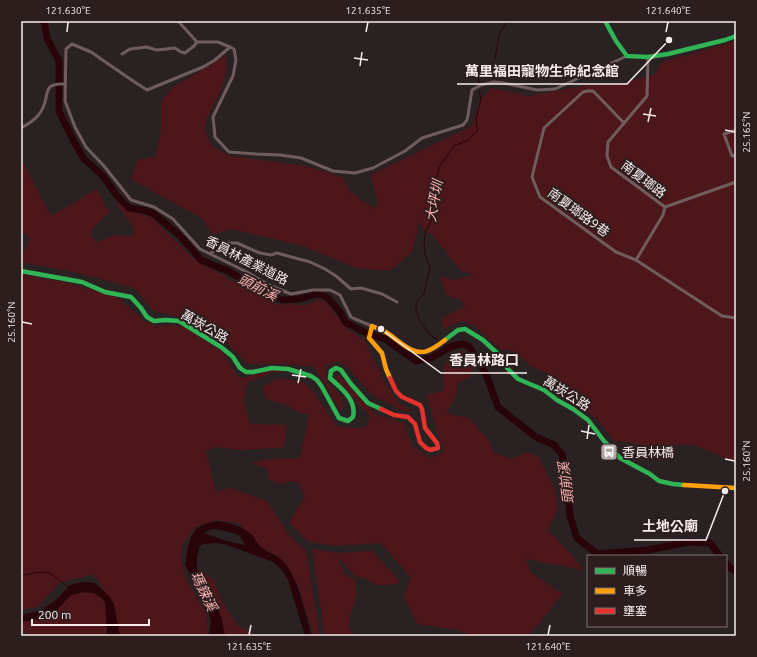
<svg xmlns="http://www.w3.org/2000/svg" width="757" height="657" font-family="Ubuntu,'Noto Sans TC',sans-serif">
<rect width="100%" height="100%" fill="#2a2222"/>
<path fill="#4d161a" d="M736,41V463L694,445H669L661,461L653,454L648,446L626,442L614,441L596,418L565,397L562,383L552,375L531,366L517,353L510,350H501L473,325L461,321L443,329L442,318L465,306L461,300L446,295L440,276L453,280L474,275L460,270L433,236L417,222L418,230L412,252L390,271L357,268L303,246L231,229L213,235L203,219L131,179L138,160L155,157L161,132V102L172,88L226,55L227,67L222,89L207,118L205,129L211,145L230,156L307,166L342,177L350,192L375,209L378,201L370,175L472,126L480,100L492,88L528,96L588,85H618L655,74L662,62Z
M21,161L23,162L51,216L97,189L109,212L91,231L90,235L97,242L115,235L133,236L134,228L115,202L136,213L151,217L196,261L275,304L305,305L319,300L325,301L348,330L365,340L384,381L397,402L411,410V412L401,410L371,394L348,368L341,363L334,362L327,366L326,380L342,398L344,411L340,409L314,367L288,364H248L216,333L176,316L153,311L134,288L79,273L21,262V260L30,238L21,232Z
M21,274L64,282L117,297L146,322L156,326L174,325L184,327L224,353L236,375L243,378L272,370L283,371L282,372H275L248,382L244,399L250,424L287,425L285,442L282,448L241,450L214,447L206,451L216,492L230,488L267,501L289,535L306,551L320,636H314L297,583L277,555L256,548L239,523L216,520L195,527L182,546L181,560L186,579L206,613L208,634L207,636H120L109,599L94,574L59,583L38,607L21,610Z
M462,350L474,367L469,378L458,383L456,396L447,413L469,418L489,440L493,452L512,459L526,452L537,455L555,488L558,508L548,531L566,548L584,570L526,559L530,572L562,594L538,625L527,636H472L458,630L417,624L404,596L411,578L381,543L335,546L309,542L289,523L299,505L305,497L299,483L294,481L280,484L269,480L268,469L251,463L269,459L300,458L309,415L297,412L287,405L266,399L263,387L278,378L303,382L312,390L337,426L354,428L367,427L370,415L360,407L354,398L339,382L336,376L339,375L362,401L377,415L404,423L412,446L430,458L444,452L426,395L443,391L444,366L451,354Z
M312,549L339,553L373,551L399,581L398,584L377,585L364,578L354,576L341,559L340,563L345,575L356,580C356,585 357,591 356,596C354,609 342,626 355,636H339L338,635L335,636H325Z
M197,568L214,580L221,600L238,626L253,633L256,636H225L222,620Z
M84,592L93,593L102,598L105,603L107,629L106,636H25L26,632L21,630V622L38,619L57,610L71,595Z"/>
<path fill="#280408" fill-rule="evenodd" d="M218,521C230,523 243,526 252,535C255,538 257,544 261,547C268,553 277,554 284,562C299,579 305,614 312,636H305L288,580L282,570L273,562L227,545L217,543L204,544L200,546L197,556V568L212,593L222,620L225,636H209L211,621L205,602L185,565L188,546L191,537L197,528L208,523ZM212,529L222,530L239,535L245,545L226,541L204,533Z
M82,582H89L95,583L110,597L114,604L120,636H106L107,629L105,603L102,598L93,593L84,592L71,595L57,610L48,616L38,619L21,622V615L40,611L56,600L70,585Z"/>
<g fill="none" stroke-linecap="round" stroke-linejoin="round">
<path stroke="#280408" stroke-width="1" d="M495,59L499,35L505,24V21
M479,83V79L490,67L493,63
M438,340L430,335L420,321L416,311V302L424,294L430,266L425,255L424,241L426,231L433,217L432,202L433,191L440,166L454,146L468,140L477,131L476,119L481,99L479,90
M444,344L450,347
M21,576C30,574 45,569 53,575C59,579 63,584 69,587"/>
<path stroke="#280408" stroke-width="7" d="M44,21L47,38L59,61V111L74,142L84,159L103,176L117,196L129,208L147,211L154,214L179,235L201,260L230,272L271,296L282,300L300,299L317,294L327,297L340,312L345,322L364,332L385,339L416,361L431,358L450,347L462,344L469,346L486,374L498,407L536,437L554,445L562,454L567,484L570,516L577,538L597,554L648,550L688,542L710,543L720,556
M726,563L730,568L736,571"/>
<path stroke="#6f5d5d" stroke-width="3" d="M178,21L197,42H218L230,47
M122,54L130,49L139,48L146,47L157,50L175,48L181,52L185,53L194,46L197,42
M648,57L647,96L608,142L607,156L611,167L665,207L736,182
M624,123L593,91H588L583,92L544,128L532,177L540,197L616,252L636,260
M21,128C34,121 43,114 46,98C47,94 47,90 50,87C54,83 60,84 65,84
M736,130L724,134L732,156L736,155
M665,207L663,215L636,260L722,316L736,318
M210,254L220,246L226,243H237L260,253L271,255L277,253L310,262L325,269L336,276L351,289L361,288L382,294L397,302
M372,326L355,319L351,317L340,295L330,290H313L291,294L269,285L247,272L200,249L173,219L154,207L131,200L104,166L86,147L75,127L65,101L66,49L72,44L91,52L133,81L147,90L203,67L215,60L230,47L234,49L236,60L233,76L228,86L213,117L215,137L229,152L256,154L280,155L301,158L333,171L355,173L373,168L405,151L422,138L463,125L467,120L468,115L472,90L481,85L494,82L504,83L537,90L555,89L627,56"/>
<path stroke="#30b455" stroke-width="4.5" d="M605,21L616,41L627,56L648,57L668,54L725,40L736,36
M21,271L82,282L105,292L131,297L141,308L147,317L154,321L166,320L179,321L221,347L233,357L240,368L246,372H253L272,368L288,369L311,376L317,380L322,387L339,418L348,421L353,417C357,400 341,388 330,378L331,371L336,368L341,370L351,384L368,403L381,409
M445,340L458,330L465,329L483,340L499,355L508,369L518,379L544,390L557,400L573,409L588,420L604,441L620,458L650,474L659,481L673,484L684,485"/>
<path stroke="#ff9f0a" stroke-width="4.5" d="M390,378L386,369L382,353L369,338L372,326C376,328 380,329 384,331C396,337 412,357 427,351C434,349 440,344 445,340
M684,485L736,488"/>
<path stroke="#e5322d" stroke-width="4.5" d="M381,409L394,415L408,417L415,424L420,442L426,448L430,450L438,448L437,443L425,428L422,409L420,405L402,397L396,391L390,378"/>
</g>
<path fill="none" stroke="#f7ecec" stroke-width="1.5" d="M67,32L68,22M366,32L368,22M666,32L668,22M354,58L368,60M360,66L362,52M643,114L656,116M648,122L651,108M725,130L735,132M22,322L32,324M292,375L306,377M298,383L301,369M581,431L595,434M587,439L589,425M725,459L735,461M249,635L251,625M548,635L550,625"/>
<defs>
<g id="bus-square" transform="scale(0.9)"><rect x="-9" y="-9" width="18" height="18" rx="4" fill="#afa5a5" stroke="#2d1e1e"/><path d="M-5-6H5V4H4V6H2V4H-2V6H-4V4H-5ZM-3.5-4V0h7V-4ZM-3.5 1.2v1.5H-2V1.2ZM2 1.2v1.5H3.5V1.2Z" fill="#fff"/></g>
</defs>
<g fill-rule="evenodd">
<use href="#bus-square" x="609" y="452"/>
</g>
<g text-anchor="middle" stroke-width="4" stroke-linejoin="round" paint-order="stroke">
<g font-size="13" fill="#f7ecec" stroke="#2d1e1e">
<text transform="translate(644 179) rotate(37)" y="5">南夏瑯路</text>
<text transform="translate(579 212) rotate(36)" y="5">南夏瑯路9巷</text>
<text transform="translate(247 260) rotate(27)" y="5">香員林產業道路</text>
<text transform="translate(205 326) rotate(30)" y="5">萬崁公路</text>
<text transform="translate(567 393) rotate(32)" y="5">萬崁公路</text>
</g>
<g font-size="13" fill="#f7ecec" stroke="#2d1e1e" text-anchor="start">
<text x="622" y="457">香員林橋</text>
</g>
<g font-size="14" font-style="italic" fill="#fbb1b0" stroke="#2d1e1e">
<text transform="translate(434 201) rotate(-80)" y="5">大坪圳</text>
<text transform="translate(258 287) rotate(27)" y="5">頭前溪</text>
<text transform="translate(566 483) rotate(-97)" y="5">頭前溪</text>
<text transform="translate(204 591) rotate(64)" y="5">瑪鋉溪</text>
</g>
</g>
<path fill="none" stroke="#f7ecec" stroke-width="1.5" d="M669 40L627 84H457M381 329L441 373H527M725 491L706 540H634"/>
<g fill="#f7ecec" stroke="#2d1e1e" stroke-width="1.5">
<circle cx="669" cy="40" r="4"/>
<circle cx="381" cy="329" r="4"/>
<circle cx="725" cy="491" r="4"/>
</g>
<g font-size="14" text-anchor="middle" font-weight="bold" fill="#f7ecec" stroke="#2d1e1e" stroke-width="4" stroke-linejoin="round" paint-order="stroke">
<text x="542" y="76">萬里福田寵物生命紀念館</text>
<text x="484" y="365">香員林路口</text>
<text x="670" y="531">土地公廟</text>
</g>
<rect width="757" height="657" fill="none" stroke="#2d1e1e" stroke-width="44"/>
<rect x="587" y="555" width="140" height="72" fill="#2d1e1e" stroke="#7e7070"/>
<rect x="595" y="568" width="20" height="6" fill="#30b455" stroke="#7e7070"/>
<text x="623" y="575" font-size="12" fill="#f7ecec">順暢</text>
<rect x="595" y="588" width="20" height="6" fill="#ff9f0a" stroke="#7e7070"/>
<text x="623" y="595" font-size="12" fill="#f7ecec">車多</text>
<rect x="595" y="608" width="20" height="6" fill="#e5322d" stroke="#7e7070"/>
<text x="623" y="615" font-size="12" fill="#f7ecec">壅塞</text>
<path d="M32 619v6h117v-6" fill="none" stroke="#f7ecec" stroke-width="2"/>
<text x="38" y="619" font-size="12" fill="#f7ecec" stroke="#2d1e1e" stroke-width="3" paint-order="stroke">200 m</text>
<rect x="22" y="22" width="713" height="613" fill="none" stroke="#f7ecec" stroke-width="1.5"/>
<g font-size="10" text-anchor="middle" fill="#f7ecec">
<text x="68" y="14">121.630°E</text>
<text x="368" y="14">121.635°E</text>
<text x="668" y="14">121.640°E</text>
<text transform="translate(746 132) rotate(-90)" y="4">25.165°N</text>
<text transform="translate(11 322) rotate(-90)" y="4">25.160°N</text>
<text transform="translate(746 461) rotate(-90)" y="4">25.160°N</text>
<text x="249" y="650">121.635°E</text>
<text x="548" y="650">121.640°E</text>
</g>
</svg>
